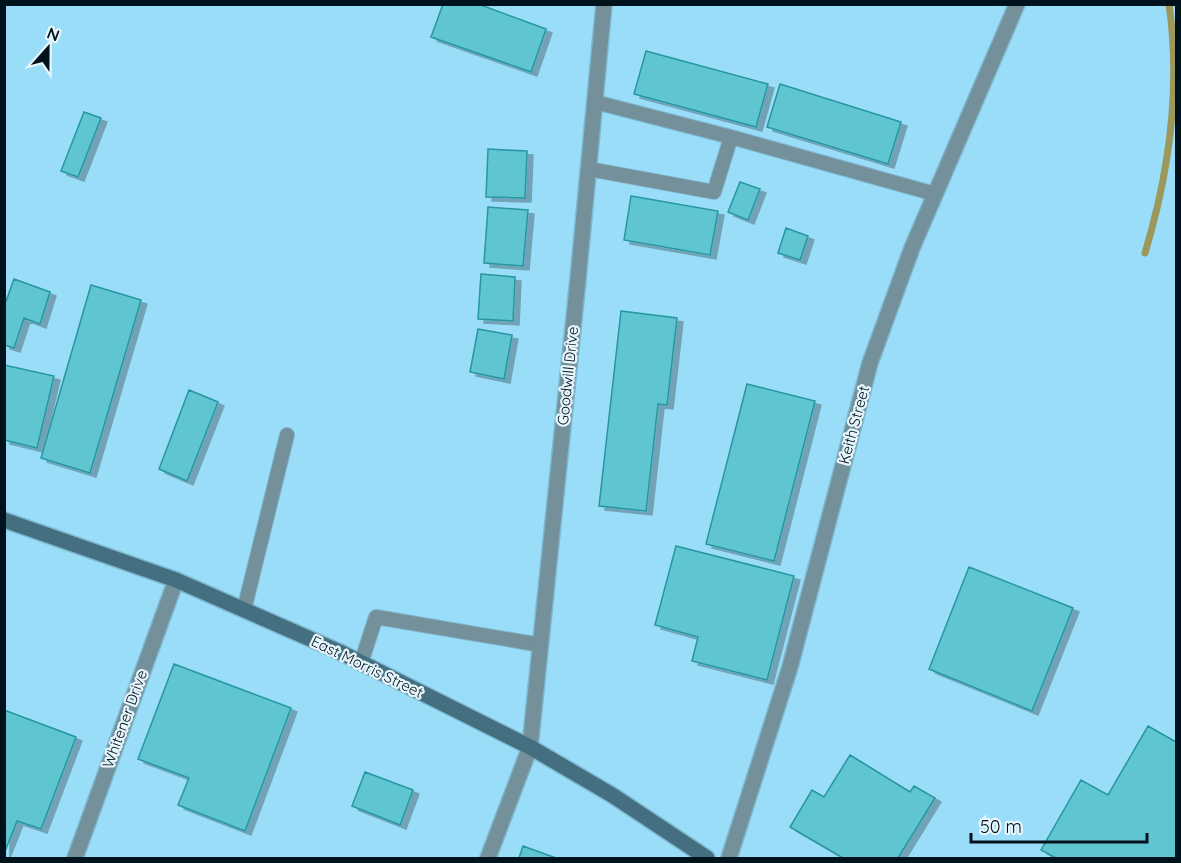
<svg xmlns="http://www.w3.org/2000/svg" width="1181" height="863" font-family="Quicksand,sans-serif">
<defs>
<filter id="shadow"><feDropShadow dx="6" dy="4" stdDeviation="0" flood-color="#0004"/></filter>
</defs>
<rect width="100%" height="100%" fill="#9addf8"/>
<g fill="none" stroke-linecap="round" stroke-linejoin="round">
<path stroke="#9b985c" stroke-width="7" d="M1145,253C1169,173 1181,88 1169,4"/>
</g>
<path fill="#5fc6d1" stroke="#2696a1" stroke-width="1.5" filter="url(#shadow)" d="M443,4H478L546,29L531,72L431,37Z
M646,51L768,84L756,127L634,94Z
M780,84L901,122L888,164L767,127Z
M84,112L101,118L78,177L61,171Z
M488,149L527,151L525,198L486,197Z
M740,182L760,189L748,220L728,212Z
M631,196L718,211L710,255L624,240Z
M488,207L528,210L523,266L484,263Z
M786,228L808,236L800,260L778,253Z
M481,274L515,277L513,321L478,319Z
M14,279L50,292L40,324L24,318L14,348L4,345V307Z
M91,285L141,300L90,473L41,458Z
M621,311L677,318L667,405L658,404L646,511L599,506Z
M478,329L512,335L504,379L470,372Z
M4,365L54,376L37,448L4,440Z
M747,384L815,401L774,561L706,544Z
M189,390L218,402L187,481L159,469Z
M676,546L794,576L767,680L692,661L698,637L655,625Z
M969,567L1073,608L1032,711L929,669Z
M174,664L291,708L245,831L178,805L189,778L138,759Z
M4,710L76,737L41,829L17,821L4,854Z
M1148,726L1176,742V858H1056L1041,850L1081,780L1108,795Z
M850,755L910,792L914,786L935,798L898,858H843L790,827L812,790L824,797Z
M365,772L413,790L400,825L352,806Z
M523,846L556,858H519Z"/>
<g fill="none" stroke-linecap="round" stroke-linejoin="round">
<g stroke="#7eb8d0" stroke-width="16">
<path id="service" d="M731,137L935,194
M589,169L714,192L731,137L595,102
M244,610L287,435
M361,663L376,617L541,645"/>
</g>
<g stroke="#7eb8d0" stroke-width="18">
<path id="minor" d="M75,858L176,580
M488,858L530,747L578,279L604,4
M729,858L790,667L870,363L912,248L1017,4"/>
</g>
<g stroke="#7eb8d0" stroke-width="18">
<path id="secondary" d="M4,520L176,580L340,652L530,747L612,795L707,858"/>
</g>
<use href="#service" stroke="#74909b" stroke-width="14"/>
<use href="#minor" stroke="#74909b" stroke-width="15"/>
<use href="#secondary" stroke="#446f80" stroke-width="15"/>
</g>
<g text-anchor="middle" stroke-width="4.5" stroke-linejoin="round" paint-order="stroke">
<g font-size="15" fill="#00121c" stroke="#e6f6fc">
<text transform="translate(568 376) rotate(-84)" y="5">Goodwill Drive</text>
<text transform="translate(854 425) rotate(-75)" y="5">Keith Street</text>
<text transform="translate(367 667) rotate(26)" y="5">East Morris Street</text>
<text transform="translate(125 719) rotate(-70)" y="5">Whitener Drive</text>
</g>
</g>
<rect width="1181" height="863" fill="none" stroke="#00121c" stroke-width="12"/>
<g transform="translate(48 48) rotate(21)" stroke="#e6f6fc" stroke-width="4.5" paint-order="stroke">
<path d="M0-4.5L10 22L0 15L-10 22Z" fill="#00121c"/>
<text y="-9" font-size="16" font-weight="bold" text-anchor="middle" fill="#00121c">N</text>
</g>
<path d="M971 833v9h176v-9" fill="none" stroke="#00121c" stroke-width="3"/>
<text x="980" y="833" font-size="18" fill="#00121c" stroke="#e6f6fc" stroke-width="4.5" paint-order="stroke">50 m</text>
</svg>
